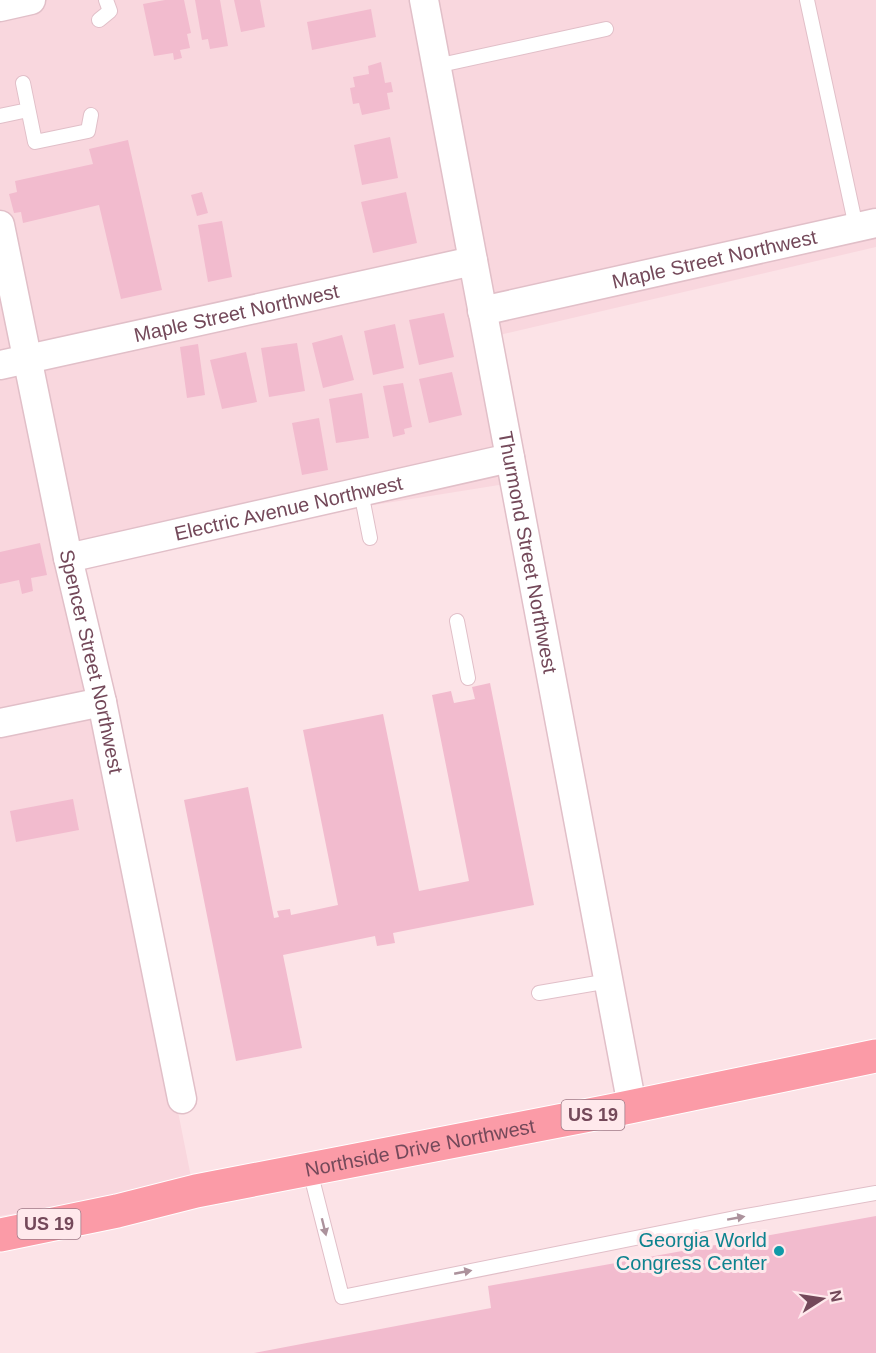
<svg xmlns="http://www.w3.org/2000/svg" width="876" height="1353" font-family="Arial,sans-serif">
<rect width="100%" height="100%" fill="#fce3e7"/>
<path fill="#f9d7de" d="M0,0H876V247L491,337L524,481L67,554L192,1182L0,1216Z"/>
<path fill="#f2bbce" d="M165,0H184L191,33L187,34L190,48L180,50L182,58L174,60L173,53L154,56L143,4Z
M195,0H220L228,46L210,49L208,39L202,40Z
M234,0H260L265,27L241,32Z
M371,9L376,37L312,50L307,22Z
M381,62L385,83L391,82L393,92L387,93L390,109L362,115L359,103L353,104L350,88L355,87L353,77L369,74L368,66Z
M390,137L398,178L362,185L354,145Z
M128,140L162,290L121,299L99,205L23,223L21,212L14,213L9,194L17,192L15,181L93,164L89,149Z
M202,192L208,213L197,216L191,195Z
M406,192L417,243L373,253L361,202Z
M222,221L232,277L208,282L198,225Z
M444,313L454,357L419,365L409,320Z
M395,324L404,368L373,375L364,331Z
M342,335L354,380L323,388L312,343Z
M297,343L305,391L269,397L261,348Z
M198,344L205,395L187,398L180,347Z
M246,352L257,402L222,409L210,360Z
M452,372L462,415L429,423L419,379Z
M403,383L412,427L404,429L405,434L393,437L383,386Z
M362,393L369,438L336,443L329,399Z
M319,418L328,470L302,475L292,423Z
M40,543L47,575L31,578L33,591L22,594L19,580L0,584V552Z
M490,683L534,905L393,933L395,943L377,946L375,936L283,955L302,1048L236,1061L184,800L248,787L274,918L279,917L277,911L290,909L291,915L338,905L303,730L383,714L419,891L469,881L432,695L451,691L454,703L475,699L472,687Z
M73,799L79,830L16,842L10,811Z
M876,1216V1353H254L491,1308L488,1286Z"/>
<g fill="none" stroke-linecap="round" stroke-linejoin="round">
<g stroke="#e1bfc8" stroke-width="16">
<path id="service" d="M807,0L856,227
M99,20L110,11L106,0
M436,66L606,29
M23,83L35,142L88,131L91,115
M0,116L28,110
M361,492L370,538
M457,621L468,678
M539,993L609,981
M310,1171L342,1297L735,1218L876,1193"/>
</g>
<g stroke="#e1bfc8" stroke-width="31">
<g id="minor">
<path id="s1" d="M424,0L632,1106"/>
<path d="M0,7L31,0"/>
<path id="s2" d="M0,225L68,558L102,702L182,1099"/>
<path id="s3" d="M482,311L876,223"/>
<path id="s4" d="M0,365L473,261"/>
<path id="s5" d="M68,558L510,458"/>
<path d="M0,723L102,702"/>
</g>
</g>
<g stroke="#fff" stroke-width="35">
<g id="primary">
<path id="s6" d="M0,1235L117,1211L196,1191L610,1111L876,1056"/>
</g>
</g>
<use href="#service" stroke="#fff" stroke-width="14"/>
<use href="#minor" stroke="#fff" stroke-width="28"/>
<use href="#primary" stroke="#fb9ba7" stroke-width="33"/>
</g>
<defs><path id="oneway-solid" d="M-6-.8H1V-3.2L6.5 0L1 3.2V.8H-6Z" transform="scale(1.5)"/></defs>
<g fill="#ac929c">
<use href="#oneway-solid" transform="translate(736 1218) rotate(-10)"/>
<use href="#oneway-solid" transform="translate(324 1227) rotate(76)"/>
<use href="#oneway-solid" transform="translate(463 1272) rotate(-11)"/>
</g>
<circle fill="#0f9aa8" stroke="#ffe9ec" stroke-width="2" cx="779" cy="1251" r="6"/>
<g text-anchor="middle" stroke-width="6" stroke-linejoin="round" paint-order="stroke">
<g fill="#ffe9ec" stroke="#9e7986" stroke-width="1.5">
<rect x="561.5" y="1100" width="63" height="30" rx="4.5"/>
<rect x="17.5" y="1209" width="63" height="30" rx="4.5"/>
</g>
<g font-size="18" font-weight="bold" fill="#74495a">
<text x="593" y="1121">US 19</text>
<text x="49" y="1230">US 19</text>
</g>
<g font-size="20" fill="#74495a" stroke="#ffe9ec">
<text dy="7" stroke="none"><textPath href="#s3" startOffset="238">Maple Street Northwest</textPath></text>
<text dy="7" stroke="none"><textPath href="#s4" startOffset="242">Maple Street Northwest</textPath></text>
<text dy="7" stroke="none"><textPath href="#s5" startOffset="226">Electric Avenue Northwest</textPath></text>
<text dy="7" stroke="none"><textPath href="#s1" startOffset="562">Thurmond Street Northwest</textPath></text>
<text dy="7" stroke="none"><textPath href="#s2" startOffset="446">Spencer Street Northwest</textPath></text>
<text dy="7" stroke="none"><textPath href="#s6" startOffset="429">Northside Drive Northwest</textPath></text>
</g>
<g font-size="20" fill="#0d838f" stroke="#ffe9ec" text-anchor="end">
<text x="767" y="1247">Georgia World<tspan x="767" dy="23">Congress Center</tspan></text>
</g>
</g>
<g transform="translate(822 1299) rotate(78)" stroke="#ffe9ec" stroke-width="4.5" paint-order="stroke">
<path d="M0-4.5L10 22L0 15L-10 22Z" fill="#74495a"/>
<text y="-9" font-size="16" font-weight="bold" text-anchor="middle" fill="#74495a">N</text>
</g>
</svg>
